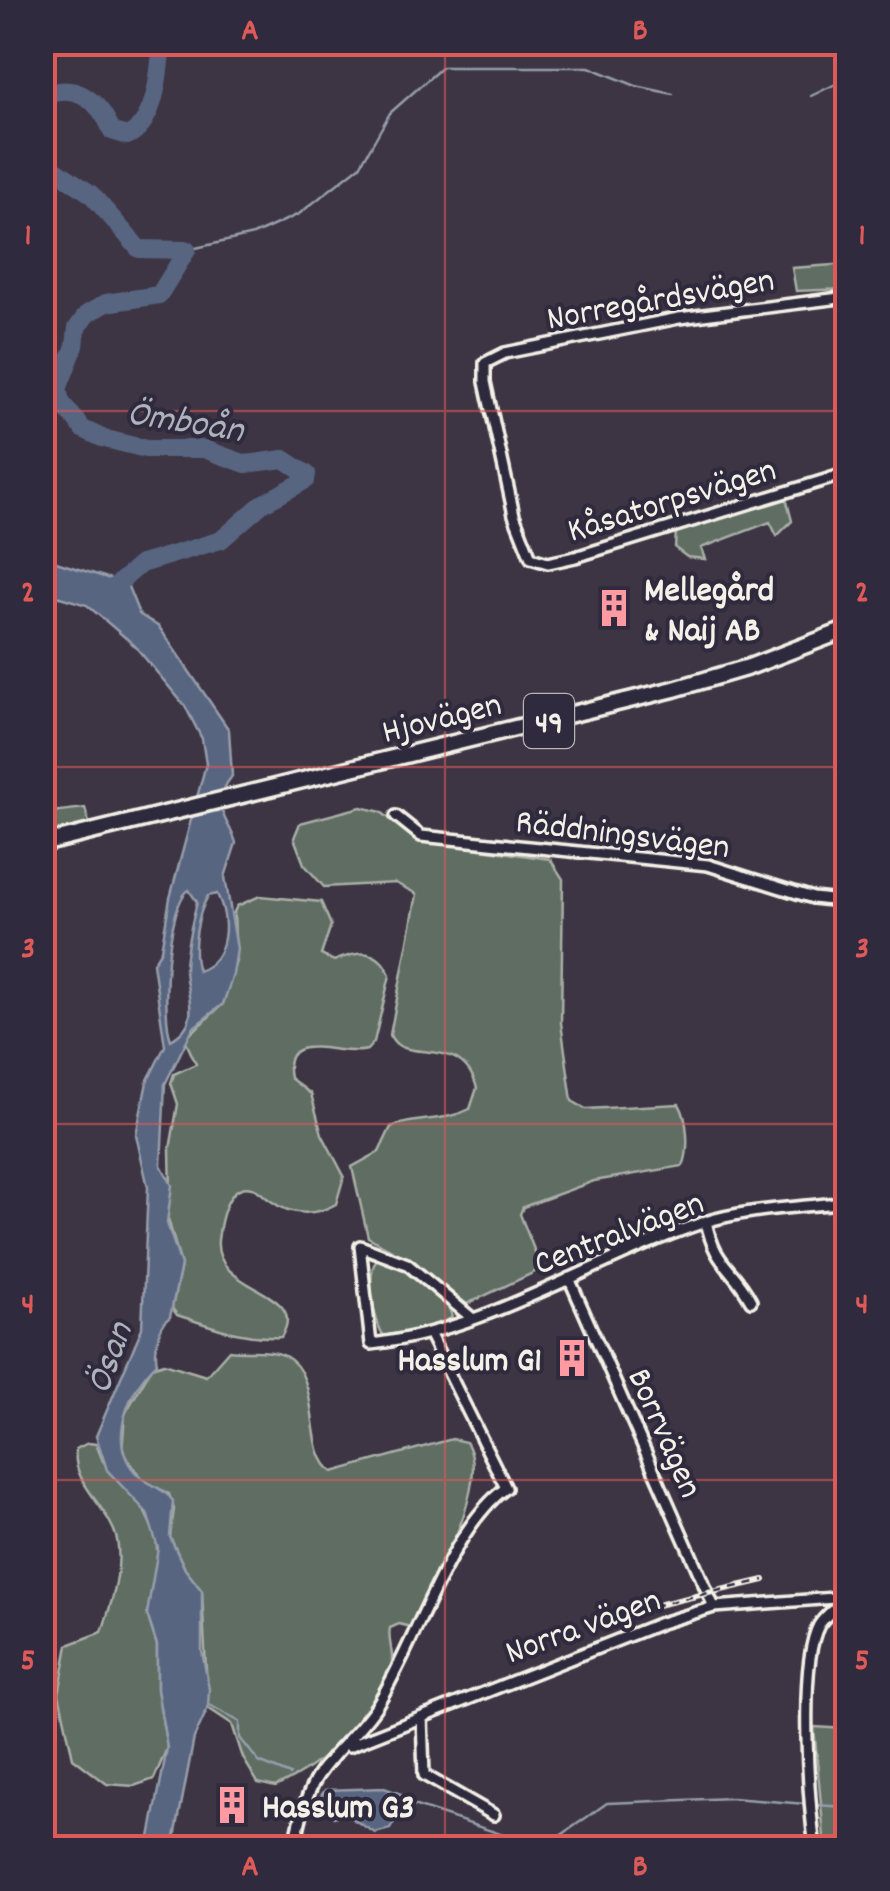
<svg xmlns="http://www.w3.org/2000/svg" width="890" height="1891" font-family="Dekko,sans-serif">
<rect width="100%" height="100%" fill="#3d3544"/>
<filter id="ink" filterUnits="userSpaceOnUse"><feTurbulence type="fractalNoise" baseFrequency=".01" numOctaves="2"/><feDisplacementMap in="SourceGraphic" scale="20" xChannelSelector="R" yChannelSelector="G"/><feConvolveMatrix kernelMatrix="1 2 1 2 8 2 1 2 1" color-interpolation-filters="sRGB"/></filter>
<g filter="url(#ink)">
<path fill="#5e6d64" stroke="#a9afa6" stroke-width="2.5" d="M847,264V289L796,291L792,268Z
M786,498L792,521L777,536L770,522L701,548L705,559L687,557L675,548L676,531Z
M361,807L381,812L417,840L550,859L563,879L561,1023L572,1101L586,1109L679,1104C688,1119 690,1150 683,1166L594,1181L523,1207L520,1214L535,1252L537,1271L467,1304L410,1260L368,1237L352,1167L379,1152L391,1127C417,1116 443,1123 470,1109L477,1088C461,1031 403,1067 390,1035L417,894L395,883L324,887L304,864L294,838L300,823Z
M85,808L90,826L43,836L42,813Z
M260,896L321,902L331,925L321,955L334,961C358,951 378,947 390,975L374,1042L367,1050C341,1058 280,1026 290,1078L311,1094L322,1134L344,1176L336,1204C315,1216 291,1216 271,1201C264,1197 260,1190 252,1188C227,1181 220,1223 218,1240C213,1293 312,1289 281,1337C242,1339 214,1327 177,1315L172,1308L181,1265L165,1208L171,1195L170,1149L178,1104L171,1083L174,1074L196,1064L186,1042L189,1035L223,1004L236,961L234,912L237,906Z
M377,1259C402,1261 448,1293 452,1318L429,1328L384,1336C373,1322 366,1272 377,1259Z
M229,1350C246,1353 271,1348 285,1356C324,1376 302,1453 333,1472L452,1439L466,1442C493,1481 434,1581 415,1622L411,1627L399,1624L390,1628C387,1641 395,1653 391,1666C378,1717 320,1767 275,1787L258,1783L243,1758L232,1724L208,1708L202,1591L185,1569L170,1537L174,1509L169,1494L142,1479L122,1452L125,1414L152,1367L164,1363L206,1376Z
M88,1443L96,1444L103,1461L142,1506L156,1536L158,1562L147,1614L157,1645V1689L167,1748L154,1779L134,1786L107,1784L73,1758L59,1694L68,1645L102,1632C111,1604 123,1571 117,1540C109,1506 71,1484 76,1449Z
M814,1727L847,1729V1848H825Z"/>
<path fill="#586581" stroke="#969daa" stroke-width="2.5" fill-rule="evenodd" d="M43,558L127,584L139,614L159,627L229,730L232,776C207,808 230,820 236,843L225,877L237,949L233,975L223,1004L193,1028L165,1084L161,1165L172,1185L167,1223L181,1265L170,1317C158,1325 154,1351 157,1363C129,1389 107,1440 135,1472C146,1485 164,1487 173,1501L170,1537L185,1569L202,1591V1651L209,1689L208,1708L194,1738L173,1848H148L167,1748L157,1689V1645L147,1614L158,1548L147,1513L107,1470L96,1436L142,1328L148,1187L136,1135L147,1082L165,1046L153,963L161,950L170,898L206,764L202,739L185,706L134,645L87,605L43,592ZM189,890L197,902C192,923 186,945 185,967C184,992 205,1021 171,1040C161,1015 167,903 189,890ZM217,894C230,920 229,960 198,971C191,951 197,914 208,896Z
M384,1788L401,1794L402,1808L390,1829L375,1833L343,1813L334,1817L321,1808L319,1799L325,1790Z"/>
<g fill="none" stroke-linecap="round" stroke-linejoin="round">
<path stroke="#969daa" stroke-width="2.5" d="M811,96L848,78
M187,250L253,235L299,214L360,166L390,113L442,67H589L636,86L673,94
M208,1704L240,1722V1738L259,1762L290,1775
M401,1801L543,1848L607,1803L732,1798L806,1804
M814,1805L848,1807"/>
<path stroke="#586581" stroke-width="18" d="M42,97C75,79 100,102 112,131L127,136C157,123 159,71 162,42
M42,150L49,165L91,194L139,249L187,250L159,295L106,303L87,314L77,328L75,346L58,389L61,402L83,429L102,438L146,449H204L246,464L284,459L307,474L306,480L262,504L221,540L141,564L107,593"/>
<g stroke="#f4f1e8" stroke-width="16">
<path id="street" d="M848,297L679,318L505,353L485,363V382L514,515L531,558L548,563L575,557L848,473
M396,816L421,836L708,865L813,898L848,902
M706,1221C715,1267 732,1265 751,1301
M569,1278L714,1607
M473,1319L407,1264L360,1246L371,1344C488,1331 592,1260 702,1223C743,1209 804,1207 848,1202
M422,1717L424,1775L494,1815
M349,1746L661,1623L714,1607L848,1597
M294,1848C299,1826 303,1803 314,1782C329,1755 359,1733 377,1705C417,1642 449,1529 506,1488L430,1335
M815,1848C809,1803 798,1663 819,1625C825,1615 838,1607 846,1597"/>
</g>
<g stroke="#f4f1e8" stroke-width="21">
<path id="primary" d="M42,844L674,689L749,667L848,629"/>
</g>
<use href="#street" stroke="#2f2a3d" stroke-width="9"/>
<use href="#primary" stroke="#2f2a3d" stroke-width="14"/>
<g stroke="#f4f1e8" stroke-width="6">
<path id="rail" d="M653,1606L764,1580"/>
</g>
<use href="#rail" stroke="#2f2a3d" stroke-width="2.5" stroke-dasharray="8" stroke-linecap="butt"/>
</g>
</g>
<path fill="none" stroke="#de5a58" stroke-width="2.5" stroke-opacity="0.55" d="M445,42V1848M42,411H848M42,767H848M42,1124H848M42,1480H848"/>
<defs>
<g id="building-bare" transform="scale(3)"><path d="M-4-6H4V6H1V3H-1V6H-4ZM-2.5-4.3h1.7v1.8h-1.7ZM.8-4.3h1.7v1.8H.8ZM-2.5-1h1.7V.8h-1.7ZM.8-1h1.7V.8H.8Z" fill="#ff9aa2" stroke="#2f2a3d" stroke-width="2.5" paint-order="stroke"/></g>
</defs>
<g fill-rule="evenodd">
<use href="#building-bare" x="614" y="608"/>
<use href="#building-bare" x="572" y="1358"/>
<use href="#building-bare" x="232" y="1805"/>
</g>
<g text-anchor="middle" stroke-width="8" stroke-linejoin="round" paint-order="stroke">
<rect fill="#2f2a3d" stroke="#b9b5b5" stroke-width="2.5" x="524" y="694" width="50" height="54" rx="8"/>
<g font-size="32" font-weight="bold" fill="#f4f1e8">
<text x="549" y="732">49</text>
</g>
<g font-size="35" fill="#f4f1e8" stroke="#2f2a3d">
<text transform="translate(660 297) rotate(-10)" y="12">Norregårdsvägen</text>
<text transform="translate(671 498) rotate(-17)" y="12">Kåsatorpsvägen</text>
<text transform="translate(441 716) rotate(-14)" y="12">Hjovägen</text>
<text transform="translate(623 832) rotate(7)" y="12">Räddningsvägen</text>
<text transform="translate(618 1231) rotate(-21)" y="12">Centralvägen</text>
<text transform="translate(667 1432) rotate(66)" y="12">Borrvägen</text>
<text transform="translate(582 1624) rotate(-20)" y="12">Norra vägen</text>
</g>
<g font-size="35" font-weight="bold" fill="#f4f1e8" stroke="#2f2a3d" text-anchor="start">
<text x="644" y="600">Mellegård<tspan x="644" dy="40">&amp; Naij AB</tspan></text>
<text x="542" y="1370" text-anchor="end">Hasslum G1</text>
<text x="262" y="1817">Hasslum G3</text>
</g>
<g font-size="38" font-style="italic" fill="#aeb2ba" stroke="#2f2a3d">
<text transform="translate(186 419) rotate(9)" y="13">Ömboån</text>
<text transform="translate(107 1357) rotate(-70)" y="13">Ösan</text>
</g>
</g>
<rect width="890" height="1891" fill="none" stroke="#2f2a3d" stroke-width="110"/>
<rect x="55" y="55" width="780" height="1781" fill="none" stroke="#de5a58" stroke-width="4"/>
<g font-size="32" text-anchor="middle" font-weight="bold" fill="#de5a58">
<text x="250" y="39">A</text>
<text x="640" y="39">B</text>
<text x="28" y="244">1</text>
<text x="862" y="244">1</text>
<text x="28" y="601">2</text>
<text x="862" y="601">2</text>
<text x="28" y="957">3</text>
<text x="862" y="957">3</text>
<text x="28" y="1313">4</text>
<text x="862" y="1313">4</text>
<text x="28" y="1669">5</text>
<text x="862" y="1669">5</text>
<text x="250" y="1875">A</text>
<text x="640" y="1875">B</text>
</g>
</svg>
